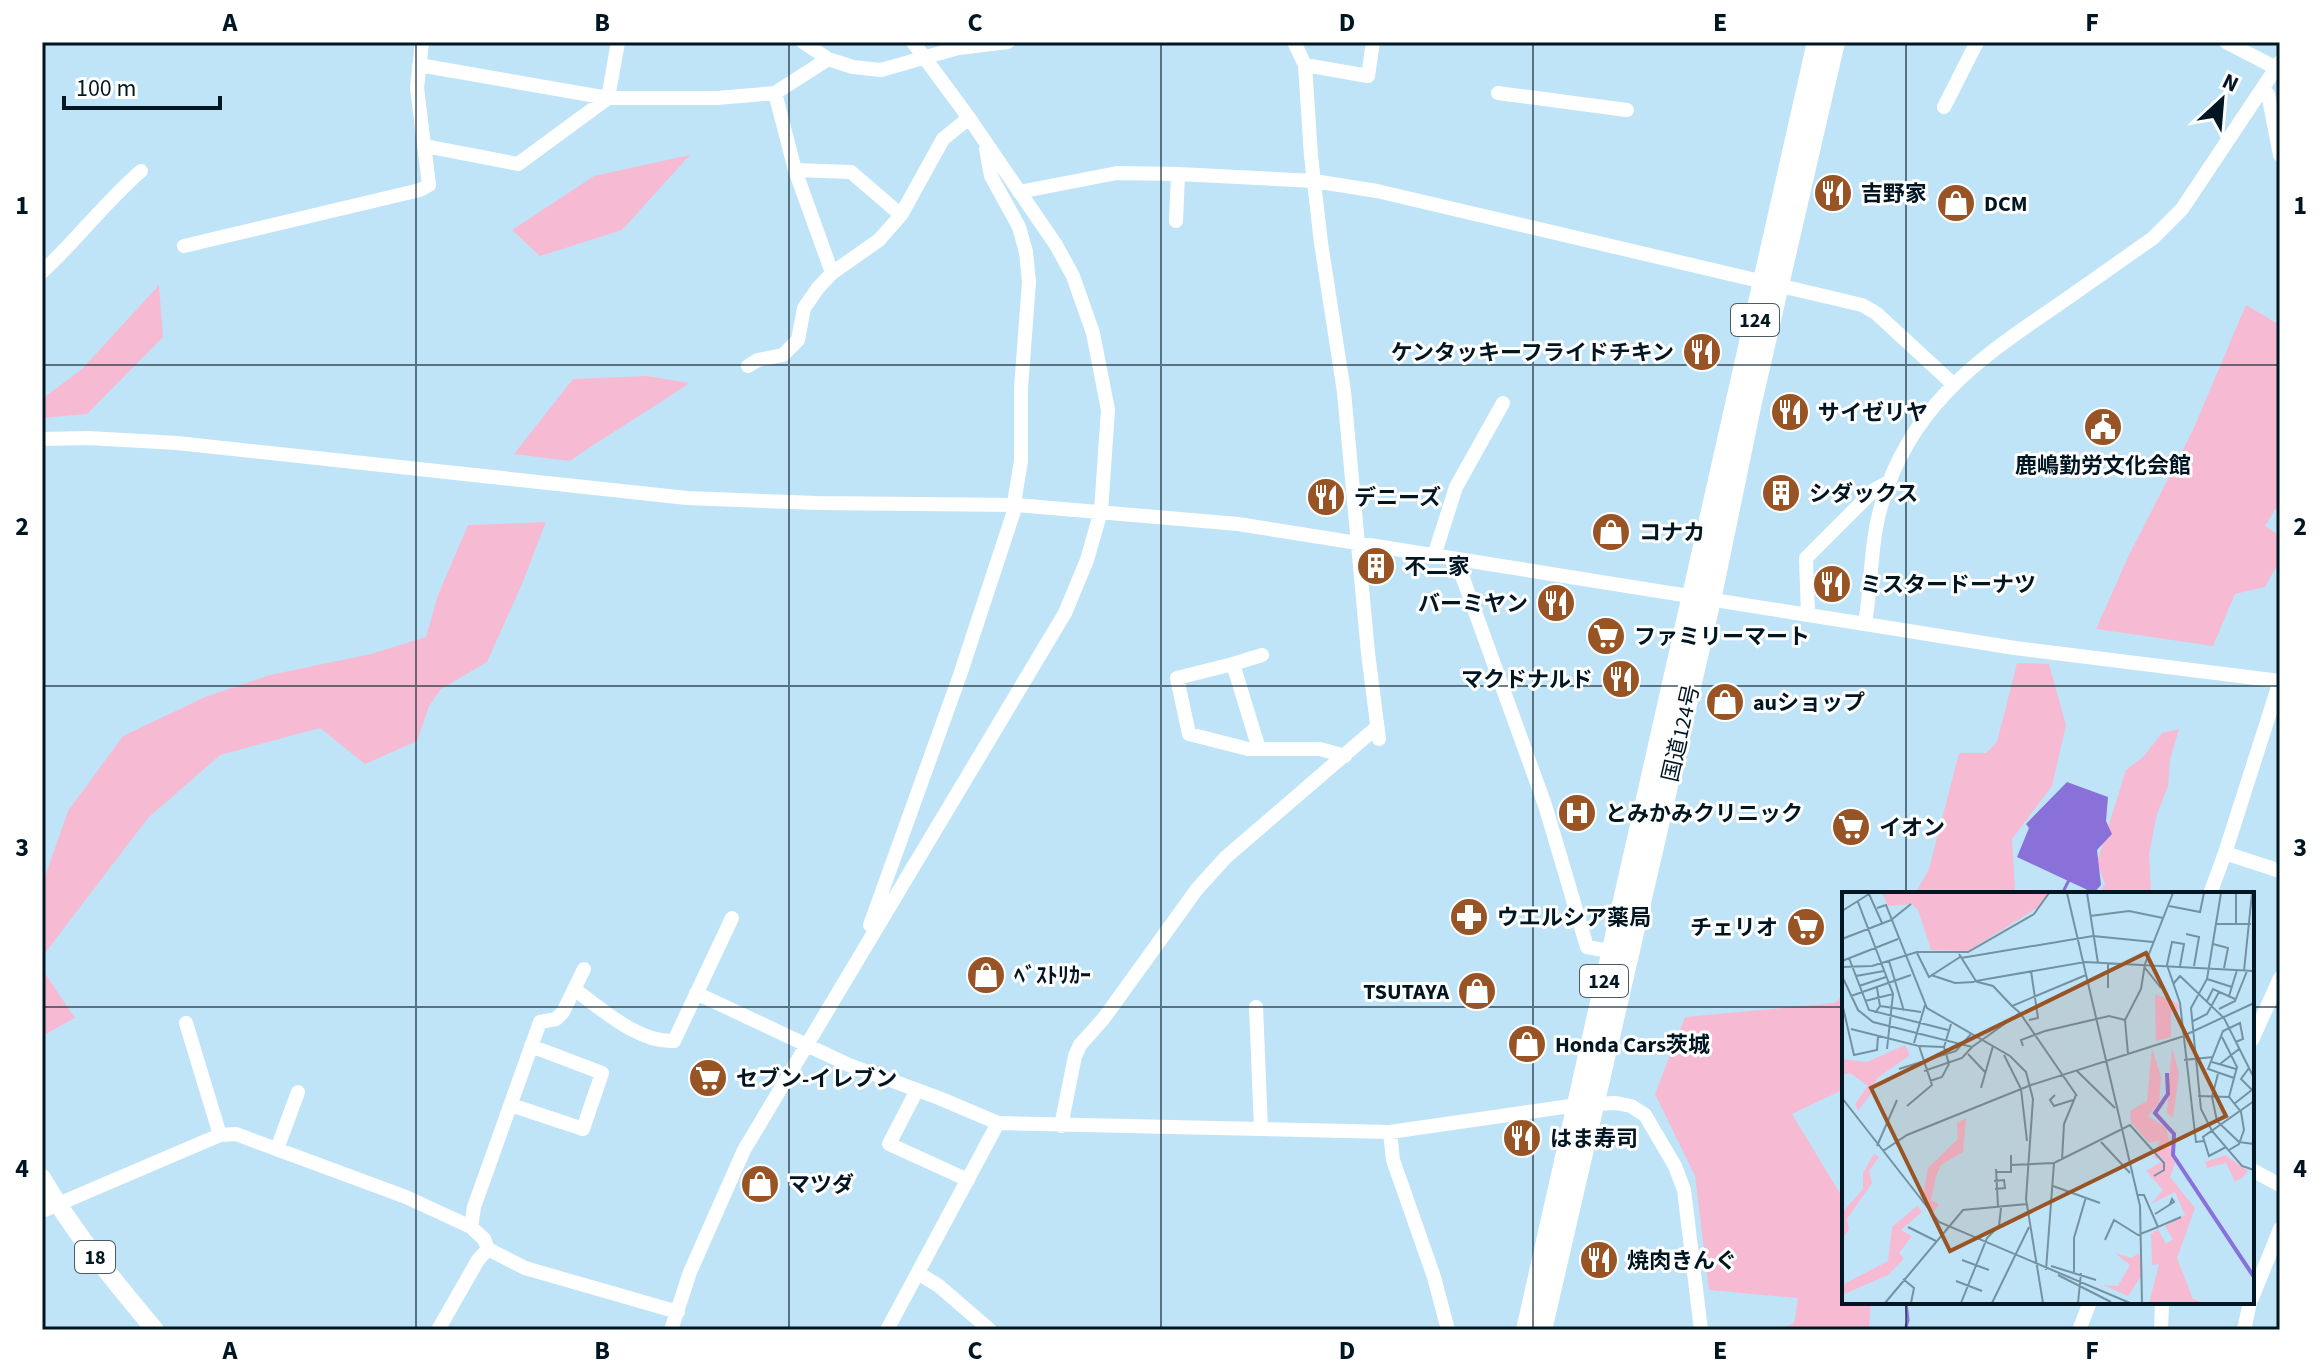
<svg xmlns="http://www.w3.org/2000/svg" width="2322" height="1372" font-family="'Source Sans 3','Noto Sans JP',sans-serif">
<rect width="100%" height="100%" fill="#c0e4f7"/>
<path fill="#f7bad3" d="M690,155L622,230L540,256L512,230L594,176Z
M159,285L163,337L87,414L42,418V399L82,369Z
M2246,305L2280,325V502L2265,526L2280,536V560L2265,587L2235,594L2213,646L2096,629L2129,555L2193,430Z
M647,376L689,383C650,411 609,433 570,461L514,454L573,379Z
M546,522L522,584L487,662L441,689L429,706L417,741L365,764L320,728L220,755L148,818L42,957V885L68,811L123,736L205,697L270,675L371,654L426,637L438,595L468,525Z
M2017,663L2049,664L2066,725L2052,786L2012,839L2015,889L2011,894H1915L1929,869L1959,753H1986L1997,742Z
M2179,729L2170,760L2168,786L2157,814L2149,854L2151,894H2098L2105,884L2097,862L2126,770L2143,757L2162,733Z
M42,969L75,1018L42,1036Z
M1844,993V1089L1792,1114L1844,1200V1302H1871L1869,1330H1778L1794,1323L1798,1298L1709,1290L1695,1176L1655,1094L1685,1017L1835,1003Z"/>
<path fill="#8a71d9" d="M2067,782L2108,797L2106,821L2112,834L2097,850L2101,885L2094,893L2017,857L2029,828L2026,824Z"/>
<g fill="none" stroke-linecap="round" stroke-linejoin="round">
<path stroke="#8a71d9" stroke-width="3" d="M2062,894L2069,880
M1905,1330L1908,1320L1906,1302"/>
<path stroke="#fff" stroke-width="14" d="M803,42L828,59L853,67L881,70L958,48L1008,42
M1294,42L1305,65L1311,156L1321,243L1344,392L1368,653L1379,739
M2226,42L2280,70
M419,65L608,98H717L775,93L828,59
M1305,65L1368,76L1373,42
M775,93L795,170L832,273
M1498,93L1627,110
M2268,94L2280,155
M1944,107L1977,42
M425,146L518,164L608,98L618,42
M795,170L851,172L901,215
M1019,192L1117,173L1178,174
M1176,221L1178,174L1314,181L1377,191L1862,305L1876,313L1953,384
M184,246L420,190L429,185L417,88L422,42
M42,272C77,240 105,202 141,171
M748,366L758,360L783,355L798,340L804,308L818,288L832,273L879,240L901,215L943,139L969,118
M42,439L88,438L177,443L687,498L817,503L1016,505L1238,524L2015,648L2280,681
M1434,556L1456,487L1503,403
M1456,559L1545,805L1587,947L1621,953
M1808,614L1806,558L1874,490L1889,482
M1865,623C1872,583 1870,541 1882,503C1909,411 1973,362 2049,311C2084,287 2119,262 2153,238L2182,209L2280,62
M1233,664L1177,678L1189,734L1248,749H1320L1345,756
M1259,749L1233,664L1262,655
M2225,853L2280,871
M2210,894L2225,853L2280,681
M870,925L960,675L1016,505L1015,497L1021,461V388L1029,282L1026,252L1019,227L991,176L986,149
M574,989C602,1009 638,1043 674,1041L732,918
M696,993L849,1065L939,1098L998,1123L1390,1132L1577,1105L1616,1103L1631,1106L1645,1115L1675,1166L1684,1190L1701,1330
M1256,1007L1261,1129
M186,1023L220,1135
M2252,1040L2280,978
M917,1090L889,1144L968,1180
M511,1105L583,1129L602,1073L531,1046
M1061,1126L1075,1056L1080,1045L1104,1018L1197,889L1226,857L1377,727
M1390,1132L1393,1160L1434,1277L1448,1330
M277,1149L298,1092
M2252,1170L2280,1185
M42,1211L220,1135L236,1134L406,1197L471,1227L484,1239L488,1249L525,1268L678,1312
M471,1227L474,1207L540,1022L556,1019L563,1012L584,969
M918,1273L939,1286L990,1330
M2252,1298L2280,1229
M438,1330L478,1260L488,1249
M671,1330L690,1272L744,1150L1065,613L1087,560L1101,511L1108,410L1093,333L1073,276L1056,245L969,118L913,42
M887,1330L998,1123
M2079,1330L2090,1302
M2161,1330L2162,1302
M2244,1330L2250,1302"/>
<path stroke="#fff" stroke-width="18" d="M42,1178C74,1233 115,1282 155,1330"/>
<path stroke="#fff" stroke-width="20" d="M1526,1330L1817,42
M1542,1330L1711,600L1752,402L1835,42"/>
</g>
<path fill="none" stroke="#001622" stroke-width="2" stroke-opacity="0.55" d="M416,42V1330M789,42V1330M1161,42V1330M1533,42V1330M1906,42V894M42,365H2280M42,686H2280M42,1007H1844M2252,1007H2280M1906,1302V1330"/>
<defs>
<g id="restaurant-disc" transform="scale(2)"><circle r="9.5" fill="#985425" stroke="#fff"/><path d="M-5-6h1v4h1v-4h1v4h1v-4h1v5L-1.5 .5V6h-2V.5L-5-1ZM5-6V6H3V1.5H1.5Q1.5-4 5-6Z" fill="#fff"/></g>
<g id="shop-disc" transform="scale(2)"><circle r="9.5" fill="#985425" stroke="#fff"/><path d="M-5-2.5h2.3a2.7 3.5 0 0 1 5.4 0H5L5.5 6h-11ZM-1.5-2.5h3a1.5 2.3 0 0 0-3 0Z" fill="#fff"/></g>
<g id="civic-disc" transform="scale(2)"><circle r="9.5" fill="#985425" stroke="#fff"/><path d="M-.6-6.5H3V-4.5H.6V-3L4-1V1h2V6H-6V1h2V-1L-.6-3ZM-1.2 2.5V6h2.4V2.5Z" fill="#fff"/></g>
<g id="building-disc" transform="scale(2)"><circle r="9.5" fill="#985425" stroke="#fff"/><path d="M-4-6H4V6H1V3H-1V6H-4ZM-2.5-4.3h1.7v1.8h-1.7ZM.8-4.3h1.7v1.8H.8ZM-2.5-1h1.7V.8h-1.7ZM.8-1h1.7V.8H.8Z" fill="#fff"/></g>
<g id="supermarket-disc" transform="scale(2)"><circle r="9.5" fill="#985425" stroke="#fff"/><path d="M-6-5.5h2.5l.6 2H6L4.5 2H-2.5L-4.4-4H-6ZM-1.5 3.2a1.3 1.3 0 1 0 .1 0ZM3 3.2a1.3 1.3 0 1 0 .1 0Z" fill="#fff"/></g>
<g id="hospital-disc" transform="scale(2)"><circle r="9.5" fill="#985425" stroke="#fff"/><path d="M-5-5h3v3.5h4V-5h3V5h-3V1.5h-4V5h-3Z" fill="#fff"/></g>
<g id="pharmacy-disc" transform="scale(2)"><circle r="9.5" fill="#985425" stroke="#fff"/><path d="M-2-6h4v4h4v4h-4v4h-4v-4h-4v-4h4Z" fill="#fff"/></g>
</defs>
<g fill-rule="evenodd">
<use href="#restaurant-disc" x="1833" y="193"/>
<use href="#shop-disc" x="1956" y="203"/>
<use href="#restaurant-disc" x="1702" y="352"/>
<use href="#restaurant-disc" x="1790" y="412"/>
<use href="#civic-disc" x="2103" y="427"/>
<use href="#building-disc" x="1781" y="493"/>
<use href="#restaurant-disc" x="1326" y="497"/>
<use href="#shop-disc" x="1611" y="532"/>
<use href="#building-disc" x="1376" y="566"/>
<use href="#restaurant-disc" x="1832" y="584"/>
<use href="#restaurant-disc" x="1556" y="603"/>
<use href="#supermarket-disc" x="1606" y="636"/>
<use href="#restaurant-disc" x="1621" y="679"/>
<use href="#shop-disc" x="1725" y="702"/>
<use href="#hospital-disc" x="1577" y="813"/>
<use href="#supermarket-disc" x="1851" y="827"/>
<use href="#pharmacy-disc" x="1469" y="917"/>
<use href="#supermarket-disc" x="1806" y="927"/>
<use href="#shop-disc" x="986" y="975"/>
<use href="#shop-disc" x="1477" y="991"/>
<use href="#shop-disc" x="1527" y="1044"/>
<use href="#supermarket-disc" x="708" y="1078"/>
<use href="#restaurant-disc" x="1522" y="1138"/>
<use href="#shop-disc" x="760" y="1184"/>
<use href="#restaurant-disc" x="1599" y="1260"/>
</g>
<g text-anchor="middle" stroke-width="6" stroke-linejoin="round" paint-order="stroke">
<g fill="#fff" stroke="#4c5c64" stroke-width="2">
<rect x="1731" y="304" width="48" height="32" rx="6"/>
<rect x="1580" y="965" width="48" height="32" rx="6"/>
<rect x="75" y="1241" width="40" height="32" rx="6"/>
</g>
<g font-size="20" font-weight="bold" fill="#001622">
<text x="1755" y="327">124</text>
<text x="1604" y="988">124</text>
<text x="95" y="1264">18</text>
</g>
<g font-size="22" font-weight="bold" fill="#001622" stroke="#fff" text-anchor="start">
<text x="1861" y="201">吉野家</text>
<text x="1984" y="211">DCM</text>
<text x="1674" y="360" text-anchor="end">ケンタッキーフライドチキン</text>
<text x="1818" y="420">サイゼリヤ</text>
<text x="2103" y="473" text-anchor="middle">鹿嶋勤労文化会館</text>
<text x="1809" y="501">シダックス</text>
<text x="1354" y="505">デニーズ</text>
<text x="1639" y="540">コナカ</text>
<text x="1404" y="574">不二家</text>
<text x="1860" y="592">ミスタードーナツ</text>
<text x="1528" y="611" text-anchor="end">バーミヤン</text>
<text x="1634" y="644">ファミリーマート</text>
<text x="1593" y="687" text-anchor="end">マクドナルド</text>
<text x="1753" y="710">auショップ</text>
<text x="1605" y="821">とみかみクリニック</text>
<text x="1879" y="835">イオン</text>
<text x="1497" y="925">ウエルシア薬局</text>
<text x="1778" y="935" text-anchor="end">チェリオ</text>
<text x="1014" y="983">ﾍﾞｽﾄﾘｶｰ</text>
<text x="1449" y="999" text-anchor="end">TSUTAYA</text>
<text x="1555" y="1052">Honda Cars茨城</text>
<text x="736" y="1086">セブン-イレブン</text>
<text x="1550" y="1146">はま寿司</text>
<text x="788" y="1192">マツダ</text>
<text x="1627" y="1268">焼肉きんぐ</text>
</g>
<g font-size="22" fill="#001622" stroke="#fff">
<text transform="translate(1680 733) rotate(-77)" y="8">国道124号</text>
</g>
</g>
<g transform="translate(1842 892)">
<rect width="412" height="412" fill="#c0e4f7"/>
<path d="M40,1H205L200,13L126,59L89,58L76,18L70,12L46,14ZM313,102L336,111L337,118L329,119V145L314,149ZM63,153L68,163L34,187L32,198L16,219L13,212L26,194L8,181L0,183V167L25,170ZM310,156L319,185L317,211L306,224L324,236L333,272L328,285L353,316L335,366L351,407L362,411H307L317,372L310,373L309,342L316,337L324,352L331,347L323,334L343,323L333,300L309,312L321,298L304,279L322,268L311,266L318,249L306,250L289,230L288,219L305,209ZM330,156L337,181L331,226L325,221ZM124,226L121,260L99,273L94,284L89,308L97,312L90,321L80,310L86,276L116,247L115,231ZM32,262L37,265L27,279L30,291L5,327L7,338L0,346V321L21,297V281ZM383,263L406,279L401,285L393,290L384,271L365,276L363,270ZM75,314L80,320L59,338L70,344L57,361L62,366L58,371L46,383L0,403V393L46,369L50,335ZM273,361L289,366L297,361L300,383L286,404L261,393L276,394L288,373Z" fill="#f7bad3"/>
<path fill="none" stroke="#8a71d9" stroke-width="4" d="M325,181L326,202L313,221L332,242L331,263L412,385"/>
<path fill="none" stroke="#7392a2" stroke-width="2" d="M225,1L298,314L300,411M245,1L256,71M379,1L365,87L349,116L359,217L370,239L400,274L412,278M27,2L40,31M16,10L51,102L45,157M327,14L358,20L362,1M35,16L44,13L85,116L168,164L184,180L191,207L184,307L201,411M0,19L27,2M248,24L287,19L321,26M374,32H409M394,33V1M344,42L357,45L352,74M0,47L49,28L69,12M371,52L386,56L382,76M75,61L87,85L118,65M117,62L134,89L243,70L412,79M7,66L27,118L106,138M119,66L251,44L311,50M0,69L56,47M47,69L62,119M338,74L342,52L330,50L325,73L338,111L354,250L362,249M0,75L30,74L75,60H126L192,22L207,1M303,76L319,96M402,79L410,1M89,83L113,91L132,90M0,84L16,118L31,130L130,155L178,121L170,114L244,83M14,84L42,79M365,87L390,95M132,89L151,94L170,114M332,91L338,84L382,126L412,186M17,94L44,85M266,96V71M9,104L69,83M387,104L395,78M23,109L51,102M365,109L371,97L393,107M0,111L12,163L35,158L36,144M38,114L79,120M377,117L393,109L405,79M33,121L38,114L35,96M178,121L235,204M187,128L196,126L189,79M351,129L365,122L377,100M9,137L77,154L90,193L65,214M380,145L395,175L387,205M72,151L83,113M77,154L102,155M181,154L179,148L203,139L267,124L283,128M126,162L143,180M286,162L283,128L299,97L303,72L331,1M162,163L179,197L185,249M342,168L371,165M370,170L394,177M378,172L397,157M407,176L399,187L410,198M57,177L114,159L129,142M82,179L120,166L130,155M235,179L273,216M376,182L370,205L375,229L397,250L412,252M392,186L366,177L381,139L398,131L401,147L394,150M88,189L100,185L107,172L102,155L109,132M139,196L151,154M213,203L208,208L212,214L231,208M356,204L387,205L399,220L402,238L397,252L387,258M0,206L97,330L288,411M392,212L411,197M259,250L288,281M35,254L55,208M384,255L367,264L361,245L412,209M41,259L65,243L189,193L339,145L412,111M220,268L222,232L234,203M169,273L212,271L288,233L322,271V278L312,284M154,277L156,314M154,280H169V263M152,289L162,288L163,296L153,297M211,294L258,311M296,303H302L316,335L339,325M313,322L332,310L330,307L328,312M66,335L94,349M263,348L272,328L296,343L316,335M120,368L147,378M209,374L254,388M204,378L212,271M232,380V346L244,305M216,383L269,410M61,387L72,396L69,411M114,389L140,399M43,411L121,318L185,312M119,411L145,346L157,334L159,316M150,411L187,335M236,411L239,381"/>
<path fill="#985425" fill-opacity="0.15" stroke="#985425" stroke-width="4" d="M304,61L384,224L108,359L29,196Z"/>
<rect width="412" height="412" fill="none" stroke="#001622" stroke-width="4"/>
</g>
<rect width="2322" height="1372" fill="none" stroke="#ffffff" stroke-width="88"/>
<g transform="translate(2222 100) rotate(26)" stroke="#ffffff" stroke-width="6" paint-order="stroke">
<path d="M0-6L14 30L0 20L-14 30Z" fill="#001622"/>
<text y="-12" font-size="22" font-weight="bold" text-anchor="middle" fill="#001622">N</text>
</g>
<path d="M64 96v12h156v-12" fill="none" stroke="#001622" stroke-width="4"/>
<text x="76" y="96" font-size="24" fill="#001622" stroke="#ffffff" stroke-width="6" paint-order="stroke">100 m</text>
<rect x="44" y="44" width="2234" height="1284" fill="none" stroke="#001622" stroke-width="3"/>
<g font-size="26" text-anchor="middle" font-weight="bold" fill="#001622">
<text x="230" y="31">A</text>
<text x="602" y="31">B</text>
<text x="975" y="31">C</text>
<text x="1347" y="31">D</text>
<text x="1720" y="31">E</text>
<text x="2092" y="31">F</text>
<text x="22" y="214">1</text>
<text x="2300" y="214">1</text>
<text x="22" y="535">2</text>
<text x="2300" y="535">2</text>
<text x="22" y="856">3</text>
<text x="2300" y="856">3</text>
<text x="22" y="1177">4</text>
<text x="2300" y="1177">4</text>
<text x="230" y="1359">A</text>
<text x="602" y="1359">B</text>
<text x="975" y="1359">C</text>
<text x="1347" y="1359">D</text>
<text x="1720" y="1359">E</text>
<text x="2092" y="1359">F</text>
</g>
</svg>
